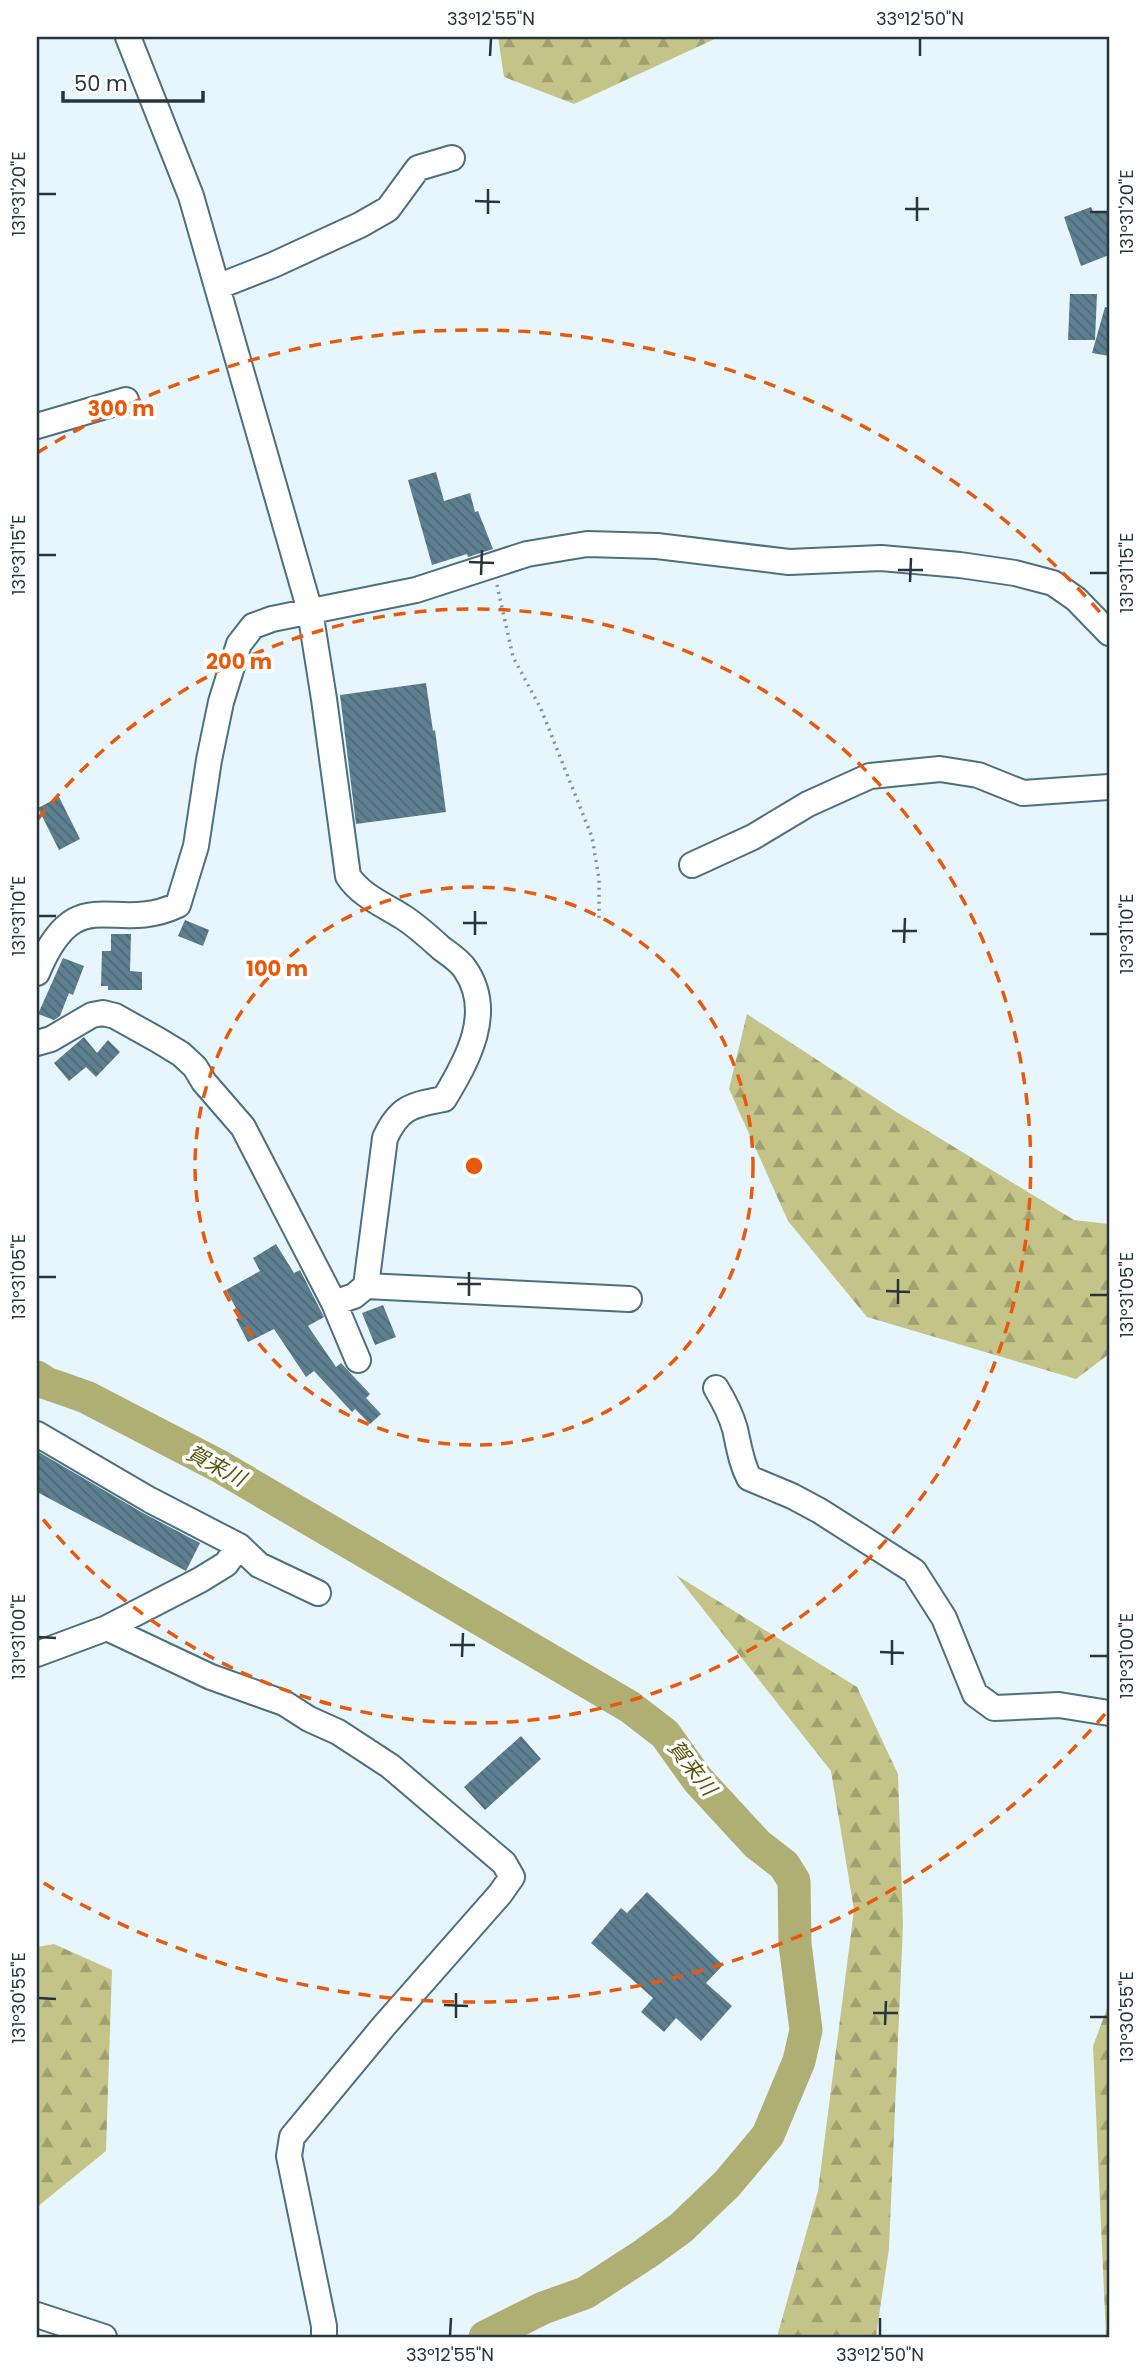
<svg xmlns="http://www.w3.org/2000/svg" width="1146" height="2374" viewBox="0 0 1146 2374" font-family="Poppins,'Noto Sans JP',sans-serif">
  <defs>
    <pattern id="forest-firs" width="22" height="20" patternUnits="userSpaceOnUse" patternTransform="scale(1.75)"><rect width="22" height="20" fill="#c5c488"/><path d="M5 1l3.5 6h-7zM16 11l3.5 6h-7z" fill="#a0a070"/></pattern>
    <pattern id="building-back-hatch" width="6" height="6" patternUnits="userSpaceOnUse" patternTransform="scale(1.75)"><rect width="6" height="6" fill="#5d7f8f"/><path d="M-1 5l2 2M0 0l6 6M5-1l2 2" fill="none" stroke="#4d6976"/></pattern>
  </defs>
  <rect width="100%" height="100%" fill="#e7f6fd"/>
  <!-- forest -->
  <path fill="url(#forest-firs)" d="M498,37H719L574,104L504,77Z
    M747,1014L895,1111L1074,1220L1109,1224V1354L1076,1379L867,1317L788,1221L729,1089Z
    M676,1575L857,1687L898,1774L903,1925L889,2248L876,2337H777L818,2191L854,1910L831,1771Z
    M54,1944L112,1970L106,2151L37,2207V1947Z
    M1109,2003V2337H1106L1093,2046Z"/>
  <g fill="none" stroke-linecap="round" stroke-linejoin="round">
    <!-- river -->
    <path stroke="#afae73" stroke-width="33" d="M37,1377L46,1383L86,1397L219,1466L630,1707L665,1734L698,1780L757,1844L784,1865L794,1881L795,1944L806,2030L799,2061L768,2135L727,2184L681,2228L645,2254L585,2293L543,2308L485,2337"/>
  </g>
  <!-- building -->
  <path fill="url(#building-back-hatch)" d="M1091,207L1093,212L1109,211V255L1081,266L1064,217Z
    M1070,294H1097L1095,340H1068Z
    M1105,307L1109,308V356L1092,353Z
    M436,472L444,501L470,493L475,512L478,511L493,549L468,557L467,554L432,565L408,480Z
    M426,683L433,731L435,730L446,812L356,824L340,695Z
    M59,797L80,839L59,850L38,808Z
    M185,920L209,930L203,946L178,936Z
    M111,934H131L130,971L142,972V990H108V986H101L102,951H111Z
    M63,958L84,966L73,995L69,993L60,1016L54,1020L38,1014Z
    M84,1037L97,1053L108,1040L120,1052L96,1077L86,1067L69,1081L54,1063Z
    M276,1244L294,1273L300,1270L324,1317L308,1326L336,1367L341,1363L370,1394L366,1398L381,1414L370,1424L355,1409L352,1412L314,1371L306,1377L274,1329L248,1342L236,1319L241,1317L226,1290L260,1271L253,1258Z
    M383,1305L396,1337L375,1345L362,1313Z
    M37,1451L143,1513L200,1543L186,1571L37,1492Z
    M521,1736L541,1759L485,1810L464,1787Z
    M647,1892L723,1965L706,1983L732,2006L701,2041L676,2018L664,2032L641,2012L653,1998L591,1943L621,1908L627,1913Z"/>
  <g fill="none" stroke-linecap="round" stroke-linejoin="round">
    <defs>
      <path id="minor" d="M128,37L191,196L310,611L324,699L348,876C360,895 384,905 403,917C417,926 429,937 441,948C449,954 460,961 465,969C495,1012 467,1061 444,1099C412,1105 399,1107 385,1138L366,1286
        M217,287L273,265L360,225L388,209L418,168L452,158
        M37,426L126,400
        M692,865L753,837L808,804L870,776L940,769L978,775L1023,793L1109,787
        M37,973C77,877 112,936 178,905L196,846L209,760L221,702L239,644L253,626L272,619L416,590L527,554L587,544L657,546L789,562L881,558L960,565L1015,573L1053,583L1076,599L1109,633
        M37,1043L51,1039L92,1015L103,1013L115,1016L158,1040L181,1054L195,1067L204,1082L243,1127L334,1303L358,1360
        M334,1303L354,1296L366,1286L629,1299
        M716,1388C724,1401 731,1415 735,1429C739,1447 741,1462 749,1478L792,1496L820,1511L914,1571L944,1618L975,1694L994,1708L1059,1705L1109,1713
        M37,1434L150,1500L239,1546L259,1565L318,1593
        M107,1628L211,1677L284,1703L309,1719L338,1732L390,1766L504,1863L512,1877L500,1894L383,2027L292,2137L289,2156L324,2326V2337
        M37,1654L107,1628L200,1580L226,1564L239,1546
        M37,2315L104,2337"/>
    </defs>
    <!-- minor casing -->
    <use href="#minor" stroke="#4d6f7e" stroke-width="28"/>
    <!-- path -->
    <path stroke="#849299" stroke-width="3.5" stroke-dasharray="2 5" stroke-linecap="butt" d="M497,585L513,657L541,709L592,837L599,879V918"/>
    <!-- minor -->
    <use href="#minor" stroke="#fff" stroke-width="24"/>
  </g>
  <!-- ticks -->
  <path fill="none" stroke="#27353c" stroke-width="2.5" d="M490,56L491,38M920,56V38M38,194H56M475,201L500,202M905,209H929M1090,212H1108M488,214V189M917,221V197M38,555H56M469,562L494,563M898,570H923M1090,573H1108M481,575L482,550M910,582L911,558M38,916H56M463,923H487M892,931H917M1090,934H1108M475,935V911M904,943L905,918M38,1277H56M457,1284H481M886,1291L910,1292M1090,1295H1108M469,1296V1272M898,1304V1279M38,1637L56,1638M450,1645H475M880,1652L904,1653M1090,1656H1108M462,1657L463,1633M892,1665V1640M38,1998L56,1999M444,2005L468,2006M873,2013H898M1090,2017H1108M456,2018V1993M885,2025L886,2001M450,2336L451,2318M880,2336V2318"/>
  <!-- distance rings -->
  <g fill="none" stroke="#e8590c" stroke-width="3.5" stroke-dasharray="12 9">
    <circle cx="474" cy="1166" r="279"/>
    <path d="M38 819A557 557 0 1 1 38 1513"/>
    <path d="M1105 1714A836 836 0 0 1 37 1879M37 453A836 836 0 0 1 1105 618"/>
  </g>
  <g text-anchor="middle" stroke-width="7" stroke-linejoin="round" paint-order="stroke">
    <!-- water labels -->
    <g font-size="21" font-style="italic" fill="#55520a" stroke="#fff">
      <text transform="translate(216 1466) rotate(28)" y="7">賀来川</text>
      <text transform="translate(692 1768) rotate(52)" y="7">賀来川</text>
    </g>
  </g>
  <circle cx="474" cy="1166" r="10" fill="#e8590c" stroke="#fff" stroke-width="3.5"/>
  <g font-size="21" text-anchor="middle" font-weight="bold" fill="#e8590c" stroke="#fff" stroke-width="7" stroke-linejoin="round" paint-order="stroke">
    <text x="121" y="416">300 m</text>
    <text x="239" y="669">200 m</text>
    <text x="277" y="976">100 m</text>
  </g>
  <!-- border -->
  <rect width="1146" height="2374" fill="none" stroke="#ffffff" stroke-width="77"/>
  <!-- scale -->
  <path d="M63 91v10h140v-10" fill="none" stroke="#27353c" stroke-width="3.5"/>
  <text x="74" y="91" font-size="21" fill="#27353c" stroke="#ffffff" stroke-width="5" paint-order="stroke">50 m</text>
  <rect x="38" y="38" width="1070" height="2298" fill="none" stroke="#27353c" stroke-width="2.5"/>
  <g font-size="18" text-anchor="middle" fill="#27353c">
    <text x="491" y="25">33°12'55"N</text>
    <text x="920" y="25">33°12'50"N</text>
    <text transform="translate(19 194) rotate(-90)" y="6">131°31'20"E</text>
    <text transform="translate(1127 212) rotate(-90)" y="6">131°31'20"E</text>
    <text transform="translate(19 555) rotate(-90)" y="6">131°31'15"E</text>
    <text transform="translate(1127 573) rotate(-90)" y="6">131°31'15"E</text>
    <text transform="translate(19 916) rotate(-90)" y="6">131°31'10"E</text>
    <text transform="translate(1127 934) rotate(-90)" y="6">131°31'10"E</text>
    <text transform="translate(19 1277) rotate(-90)" y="6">131°31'05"E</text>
    <text transform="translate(1127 1295) rotate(-90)" y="6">131°31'05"E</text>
    <text transform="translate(19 1637) rotate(-90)" y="6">131°31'00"E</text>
    <text transform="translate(1127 1656) rotate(-90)" y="6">131°31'00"E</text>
    <text transform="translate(19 1998) rotate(-90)" y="6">131°30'55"E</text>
    <text transform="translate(1127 2017) rotate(-90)" y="6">131°30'55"E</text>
    <text x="450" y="2361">33°12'55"N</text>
    <text x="880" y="2361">33°12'50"N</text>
  </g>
</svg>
